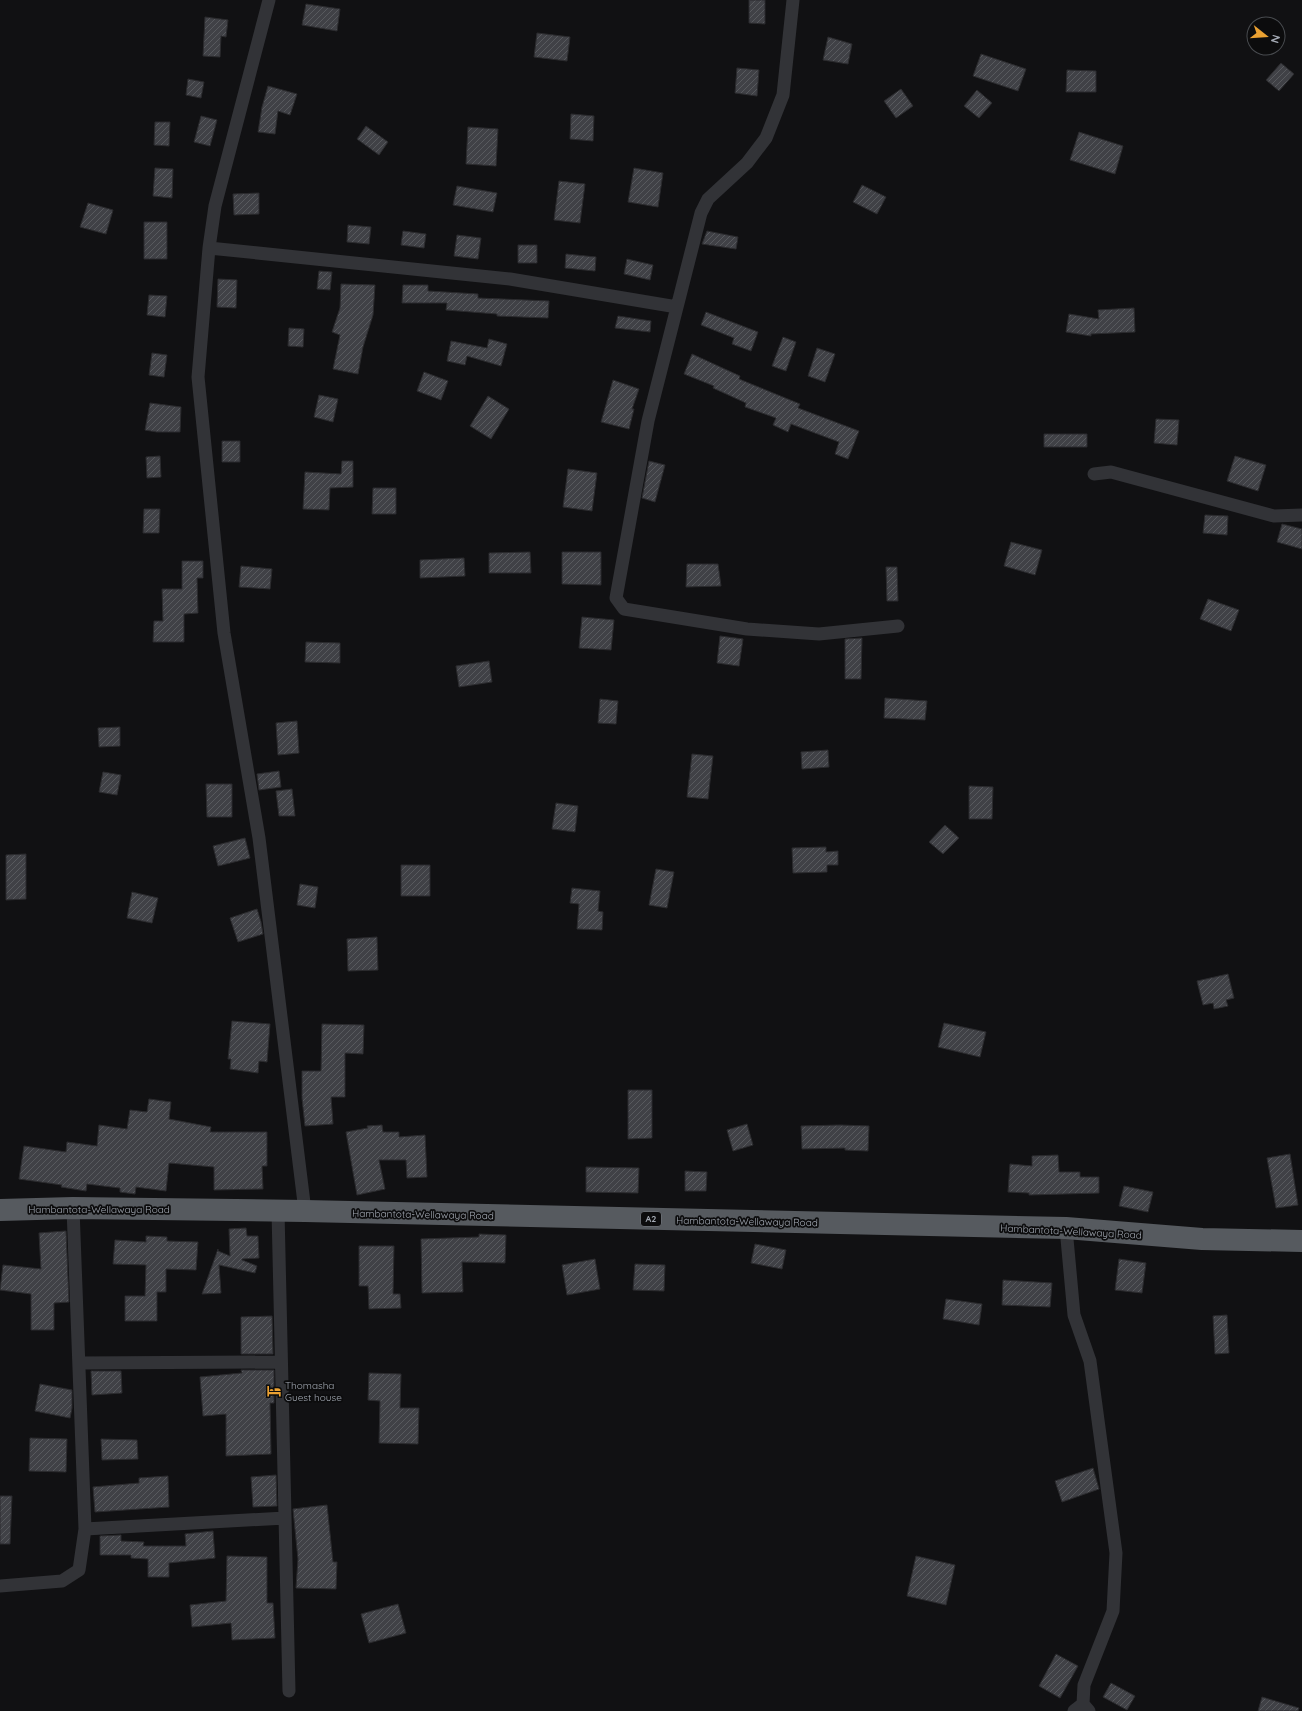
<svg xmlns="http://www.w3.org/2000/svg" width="1302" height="1711" viewBox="0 0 1302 1711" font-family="Quicksand,sans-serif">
  <defs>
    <pattern id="building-hatch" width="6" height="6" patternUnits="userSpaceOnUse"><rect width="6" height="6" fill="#404146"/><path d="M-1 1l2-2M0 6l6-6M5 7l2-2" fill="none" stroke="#585a5e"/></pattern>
  </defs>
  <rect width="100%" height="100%" fill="#111113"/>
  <!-- building -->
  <path fill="url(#building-hatch)" stroke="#2b2b2e" d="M749,0H765V24L749,23Z
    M306,4L340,9L337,31L302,25Z
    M205,17L228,20L226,37L221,36L220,57L203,56Z
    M537,33L570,37L567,61L534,57Z
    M828,37L852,44L848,64L823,60Z
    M981,54L1026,69L1018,91L973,76Z
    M1281,63L1294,74L1279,91L1266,80Z
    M737,68L759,70L757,96L735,93Z
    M1067,70L1096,71V92H1066Z
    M188,79L204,82L201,98L186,95Z
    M268,86L297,94L290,115L278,111L275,134L258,132L262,107Z
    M901,89L913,106L896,118L884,101Z
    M977,90L992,103L979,118L964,106Z
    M571,114L594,116L593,141L570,139Z
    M201,116L217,120L210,146L194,142Z
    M155,122H170L169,146L154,145Z
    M366,126L388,142L379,155L357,139Z
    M468,127L498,129L496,166L466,164Z
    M1079,132L1123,146L1115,174L1070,160Z
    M155,168L173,169L172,198L153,196Z
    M634,168L663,173L658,207L628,202Z
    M559,181L585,184L580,223L554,220Z
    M862,185L886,197L877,214L853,202Z
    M457,186L497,193L493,212L453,205Z
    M259,193V214L234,215L233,194Z
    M88,203L113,210L106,234L80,227Z
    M144,222H167V259H144Z
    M348,225L371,227L369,244L347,242Z
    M403,231L426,234L424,248L401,245Z
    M707,231L738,237L736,249L702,244Z
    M457,235L481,238L478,259L454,256Z
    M518,245H537V263H518Z
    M566,254L596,257L595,271L565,268Z
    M627,259L653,265L650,280L624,274Z
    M319,271L332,272L330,290L317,289Z
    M218,279L237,280L236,308L217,307Z
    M341,284L375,285L373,315L363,347L358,374L333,369L340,335L332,332L340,308Z
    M403,285H428V291L478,294V298L549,301L548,318L497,316V314L446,310L447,303H402Z
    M149,295L167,296L165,317L147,315Z
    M1134,308L1135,332L1091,334V336L1066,332L1069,314L1099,319L1098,310Z
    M706,312L758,332L751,351L732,344L734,338L701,325Z
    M618,316L651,321L650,332L615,328Z
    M289,328L304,329L303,347L288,346Z
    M783,337L796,342L786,371L772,366Z
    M489,339L507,344L501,366L467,356L465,365L447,361L451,341L487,348Z
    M817,348L835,354L825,382L808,376Z
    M152,353L167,355L164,377L149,375Z
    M692,354L740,376L739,379L800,404L798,408L859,431L848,459L835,454L839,442L791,424L788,432L773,425L776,418L745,407L746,403L713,388L714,386L684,374Z
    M424,372L448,381L441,400L417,391Z
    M613,380L639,389L632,409H634L629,429L601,422Z
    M319,395L338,399L333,422L314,417Z
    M488,396L509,409L491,439L470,426Z
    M150,403L181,407L180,432H157L145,430Z
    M1156,419L1179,420L1177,445L1154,443Z
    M1044,434H1087V447H1044Z
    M222,441H240V462H222Z
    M160,456L161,477L147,478L146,457Z
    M1235,456L1266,465L1258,491L1227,481Z
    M342,461H353V487L330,488L329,510L303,509L305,472L341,474Z
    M649,461L665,465L655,502L642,498Z
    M568,469L597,473L592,511L563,507Z
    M373,488H396V514H372Z
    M144,509H160L159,533H143Z
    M1205,515L1228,516L1227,535L1203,533Z
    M1282,524L1302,529V549L1277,542Z
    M1011,542L1042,550L1035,575L1004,566Z
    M530,552L531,573H489V553Z
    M562,552H601V585L562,584Z
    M464,558L465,576L420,578V560Z
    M182,561H203V578H197L198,613L184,614V642H153L154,621H163L162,589H182Z
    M687,564H718L721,586L686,587Z
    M241,566L272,569L270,589L239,587Z
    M886,567H897L898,601H887Z
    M1208,599L1239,610L1231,631L1200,619Z
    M582,617L614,620L611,650L579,648Z
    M720,636L743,639L739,666L717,663Z
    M862,638L861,679H845V639Z
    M306,642L340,643V663L305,662Z
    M489,661L492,682L459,687L456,666Z
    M885,698L927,701L925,720L884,718Z
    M600,699L618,701L616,724L598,723Z
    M297,721L299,753L278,755L276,723Z
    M120,727V746L99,747L98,728Z
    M828,750L829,767L802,769L801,752Z
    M692,754L713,756L708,799L687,797Z
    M279,771L281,787L259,790L257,774Z
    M103,772L121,775L117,795L99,792Z
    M206,784H232V817H207Z
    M969,786L993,787L992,819H969Z
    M292,789L295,816H279L276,791Z
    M556,803L578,806L575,832L552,829Z
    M945,825L959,838L943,854L929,842Z
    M245,838L250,858L218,866L213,846Z
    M826,847V852L838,851V865H827V872L793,873L792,848Z
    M26,854V899L6,900V855Z
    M401,865H430V896H401Z
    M656,869L674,872L667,908L649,905Z
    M300,884L318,887L315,908L297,905Z
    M572,888L600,891L598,911L603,912L602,930L577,929L579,904L570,903Z
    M132,892L158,898L152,923L127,918Z
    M257,909L261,922L263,934L238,942L230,918Z
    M377,937L378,970L348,971L347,939Z
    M1228,974L1234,998L1226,1000L1228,1006L1214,1009L1213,1003L1203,1005L1197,981Z
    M232,1021L270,1024L267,1062L259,1061L258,1073L230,1069L231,1059H228Z
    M944,1023L986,1032L980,1057L938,1047Z
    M322,1024L364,1025L363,1054L345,1053V1097H331L333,1124L305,1126L302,1098V1071H321Z
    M628,1090H652V1138L628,1139Z
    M149,1099L171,1102L169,1119L211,1127L210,1132H267V1166H262L263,1189L214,1190V1167L169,1163L166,1191L136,1187L135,1194L120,1192V1188L87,1184L86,1191L61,1187L62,1185L19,1179L24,1146L66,1152L67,1142L97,1146L99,1125L127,1129L130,1110L147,1112Z
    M747,1124L753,1145L733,1151L727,1130Z
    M382,1125L383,1132H399V1137L425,1135L427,1177L407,1178L406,1160H379L385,1189L357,1195L346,1132L368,1128L367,1126Z
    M840,1125L869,1126L868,1151L845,1150V1148L802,1149L801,1126Z
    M1290,1154L1298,1205L1276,1208L1267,1158Z
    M1058,1155L1059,1172H1080V1177H1099V1193L1029,1195V1193L1008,1192L1010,1164L1032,1166V1156Z
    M586,1167L639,1168L638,1193L586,1192Z
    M685,1171L707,1172L706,1191H685Z
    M1124,1186L1153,1192L1148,1212L1119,1206Z
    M246,1228L247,1236H258L259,1258L242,1259V1260L257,1266L255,1273L219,1265L221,1293L202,1294L218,1249V1251L230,1256L229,1229Z
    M66,1231L69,1302L54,1303V1330H31V1294L0,1290L3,1265L41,1269L39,1233Z
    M479,1234L506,1235L505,1263L462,1262L463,1292L422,1293L421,1239L479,1237Z
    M146,1236L167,1237V1241L198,1242L196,1270L166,1269V1292H157V1321H125V1296H145L146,1265L113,1264L115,1240L146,1242Z
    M755,1244L786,1250L782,1269L751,1263Z
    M359,1246H394L393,1294H400L401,1308L369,1309L368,1286H359Z
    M595,1259L600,1289L567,1295L562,1265Z
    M1119,1259L1146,1263L1142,1293L1115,1290Z
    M635,1264L665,1265L664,1291L633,1290Z
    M1003,1280L1052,1283L1050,1307L1002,1305Z
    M946,1299L982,1304L979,1325L943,1319Z
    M1227,1315L1229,1353L1215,1354L1213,1316Z
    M272,1316L273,1354H241V1317Z
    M241,1370H274V1403H270L271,1454L226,1456V1414L203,1416L200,1377L242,1373Z
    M91,1371H121L122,1393L92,1395Z
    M369,1373L401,1374L400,1408H419L418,1444L379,1443L380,1401L368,1400Z
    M40,1384L72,1390V1408L70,1418L35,1411Z
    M30,1438L67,1439L66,1472L29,1471Z
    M101,1439L137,1440L138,1459L102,1460Z
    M1093,1468L1099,1489L1062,1502L1055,1481Z
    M276,1475L277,1506L253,1507L251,1477Z
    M168,1476L169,1507L95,1512L93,1487L139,1483V1478Z
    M0,1496H12L10,1544H0Z
    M327,1505L333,1562H337L336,1589L296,1588L298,1559L293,1509Z
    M213,1531L215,1558L169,1563V1577H148V1559L131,1558V1555H100V1536L121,1535V1541L144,1542L143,1546H186L185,1534Z
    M227,1556L267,1557V1603H273L275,1638L232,1640L231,1623L192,1627L190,1605L226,1601Z
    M916,1556L955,1565L946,1605L907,1596Z
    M398,1604L406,1633L369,1643L361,1614Z
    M1056,1654L1078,1666L1060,1698L1039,1686Z
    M1111,1683L1135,1696L1127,1710L1103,1697Z
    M1262,1697L1299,1708L1298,1711H1258Z"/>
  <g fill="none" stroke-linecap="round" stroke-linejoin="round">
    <!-- minor -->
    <path stroke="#323337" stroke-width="13" d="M269,0L215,206L209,248L198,377L224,633L259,838L305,1211
      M793,0L783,95L766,138L747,163L708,199L701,213L648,421L616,598L624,609L747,629L819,634L898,626
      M209,248L510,279L677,307
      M1094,474L1111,472L1274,516L1302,515
      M278,1211L289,1691
      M1066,1228L1074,1315L1090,1361L1116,1553L1113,1611L1084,1685L1083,1704L1089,1711
      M79,1363L281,1362
      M85,1529L285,1518
      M0,1586L62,1581L79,1570L85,1529L73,1208
      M1074,1711L1083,1704"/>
    <!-- trunk -->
    <path stroke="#565a5f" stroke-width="22" d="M0,1210L73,1208L305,1211L1066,1228L1202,1239L1302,1241"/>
  </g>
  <!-- icons -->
  <defs>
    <symbol id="hotel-bare" viewBox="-9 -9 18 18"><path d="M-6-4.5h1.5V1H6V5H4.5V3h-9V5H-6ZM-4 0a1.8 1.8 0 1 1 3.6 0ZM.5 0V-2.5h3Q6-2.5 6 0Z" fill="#eaa132" stroke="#0c0c0d" stroke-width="2.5" paint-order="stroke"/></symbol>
  </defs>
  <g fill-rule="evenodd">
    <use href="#hotel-bare" x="264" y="1381" width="20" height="20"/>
  </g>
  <g text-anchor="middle" stroke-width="3.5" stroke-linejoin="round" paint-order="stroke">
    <!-- shield labels -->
    <rect fill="#0c0c0d" stroke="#767a81" stroke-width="1" x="641" y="1212" width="20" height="14" rx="3"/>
    <g font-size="9" font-weight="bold" fill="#a3a9b3">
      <text x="651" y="1222">A2</text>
    </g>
    <!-- street labels -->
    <g font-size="10" fill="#a3a9b3" stroke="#0c0c0d">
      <text x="99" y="1213">Hambantota-Wellawaya Road</text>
      <text transform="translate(423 1214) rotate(1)" y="4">Hambantota-Wellawaya Road</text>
      <text transform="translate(747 1221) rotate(1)" y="4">Hambantota-Wellawaya Road</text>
      <text transform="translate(1071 1231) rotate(3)" y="4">Hambantota-Wellawaya Road</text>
    </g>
    <!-- poi labels -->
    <g font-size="10" fill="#a3a9b3" stroke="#0c0c0d" text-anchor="start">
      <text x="285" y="1389">Thomasha<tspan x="285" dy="12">Guest house</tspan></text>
    </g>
  </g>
  <!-- north arrow -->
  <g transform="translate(1266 36) rotate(107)"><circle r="19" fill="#0c0c0d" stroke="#484b4f"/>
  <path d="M0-3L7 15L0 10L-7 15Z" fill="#eaa132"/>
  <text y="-6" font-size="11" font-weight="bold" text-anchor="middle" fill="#a3a9b3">N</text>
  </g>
</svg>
